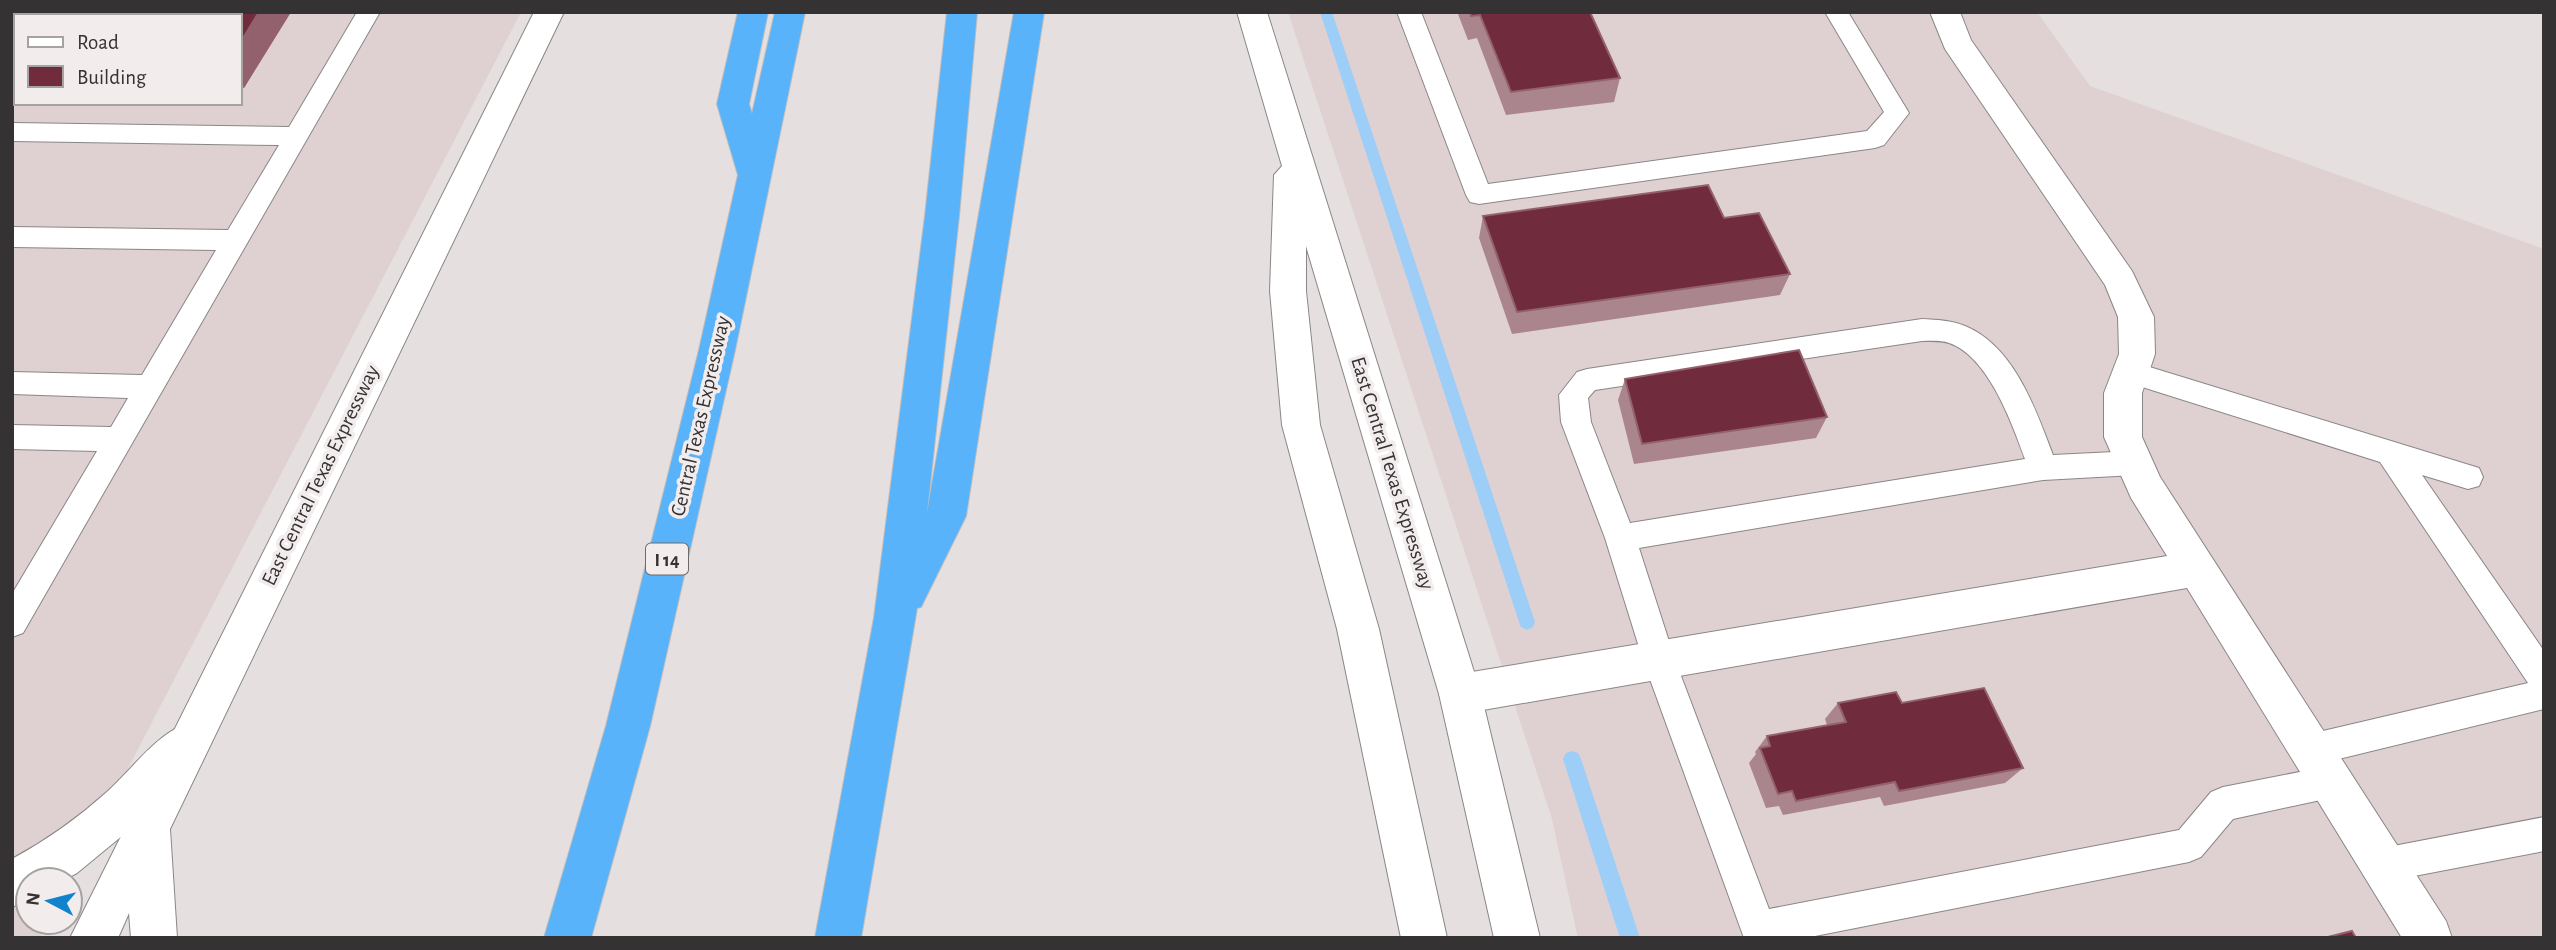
<svg xmlns="http://www.w3.org/2000/svg" width="2556" height="950" viewBox="0 0 2556 950" font-family="'Alegreya Sans',sans-serif">
  <rect width="100%" height="100%" fill="#e5dfe0"/>
  <!-- built -->
  <path fill="#dfd0d2" fill-rule="evenodd" d="M12,12H521L70,880H28V922H48L40,938H12ZM16,16H240V103H16Z
    M1288,12H2037L2090,86L2544,249V938H1578L1552,819Z"/>
  <g fill="none" stroke-linecap="round" stroke-linejoin="round">
    <!-- stream -->
    <path fill="#9dcef8" fill-rule="evenodd" d="M1320,12H1332L1535,622L1533,627L1527,630L1521,627L1519,622Z
      M1572,751L1578,753L1581,759L1640,938H1620L1563,759L1566,753Z"/>
    <defs>
      <path id="lane" d="M357,12H380L23,633L12,637V594L97,451L12,449V425L111,427L128,398L12,394V372L142,375L216,250L12,247V227L228,230L279,145L12,141V123L289,127Z
        M1397,12H1421L1488,184L1867,131L1884,112L1825,12H1848L1909,113L1884,145L1875,148L1479,204L1470,202L1466,195Z
        M1922,319C1937,320 1951,320 1965,326C2014,346 2036,410 2053,455L2135,451L2145,454L2150,463L2145,472L2135,475L2043,480L1639,548L1675,660L1769,909L2179,830L2211,792L2223,787L2330,766L2342,770L2347,782L2342,794L2330,798L2233,819L2201,857L2189,862L1805,938H1744L1643,660L1605,538L1561,422L1559,395L1577,372L1587,369ZM1922,341C1931,341 1941,340 1949,343C1988,356 2012,423 2025,459L1630,523L1591,422L1588,398L1595,390Z
        M2130,361L2479,468L2483,477L2479,486L2468,489L2422,475L2544,651V709L2310,766L2298,761L2293,750L2298,739L2310,734L2528,683L2380,462L2120,380L2116,372L2120,364Z
        M2544,817V851L2383,882L2371,877L2365,865L2371,853L2383,848Z"/>
      <path id="street" d="M1930,12H1960L1971,40L2132,271L2154,317L2155,354L2142,393V437L2160,477L2446,921L2452,938H2402L2187,588L1460,714L1445,708L1439,694L1445,680L1460,674L2167,556L2131,498L2104,437V393L2119,354L2118,317L2105,285L1945,49Z
        M185,724L200,731L207,745L200,759L139,822L77,873L64,880H28V900L12,907V859C47,840 79,817 108,791C133,768 154,737 185,724Z"/>
      <path id="secondary" d="M534,12H564L170,829L177,938H131L129,913L118,938H70Z
        M1237,12H1267L1481,694L1540,938H1494L1439,694L1306,246V291L1320,425L1379,629L1447,938H1401L1337,629L1282,425L1270,291L1274,175L1282,166Z"/>
      <path id="highway" d="M738,12H768L749,104L752,114L775,12H805L735,350L650,726L591,938H544L606,726L699,350L738,175L717,104Z
        M947,12H977L959,216L927,513L1014,12H1044L966,516L921,607L917,608L861,938H815L874,618L925,216Z"/>
    </defs>
    <!-- lane casing -->
    <use href="#lane" stroke="#8b8686" stroke-width="2"/>
    <!-- street casing -->
    <use href="#street" stroke="#8b8686" stroke-width="2"/>
    <!-- secondary casing -->
    <use href="#secondary" stroke="#8b8686" stroke-width="2"/>
    <!-- highway casing -->
    <use href="#highway" stroke="#bebdbd" stroke-width="2"/>
    <!-- lane -->
    <use href="#lane" fill="#fff" fill-rule="evenodd"/>
    <!-- street -->
    <use href="#street" fill="#fff" fill-rule="evenodd"/>
    <!-- secondary -->
    <use href="#secondary" fill="#fff" fill-rule="evenodd"/>
    <!-- highway -->
    <use href="#highway" fill="#59b3fa" fill-rule="evenodd"/>
  </g>
  <!-- wall -->
  <path fill="#aa858e" d="M12,12H291L244,88L240,87V16H16V78L12,77Z
    M1459,12H1590L1620,78L1614,102L1506,115L1477,38L1468,40L1458,14Z
    M1483,216L1724,218L1790,274L1780,295L1512,334L1479,238Z
    M1625,379L1827,417L1816,438L1634,464L1618,400Z
    M1838,703H1902L2023,768L2005,783L1884,806L1880,797L1783,815L1779,806L1766,808L1749,763L1756,754L1755,752L1767,736L1827,725L1825,719Z"/>
  <!-- shaded-wall -->
  <path fill="#93616d" d="M259,12H291L244,88L240,82V43Z"/>
  <!-- building -->
  <path fill="#702b3c" stroke="#93616d" stroke-width="2" d="M12,12H259L240,43V16H16V55H12Z
    M1470,12H1590L1620,78L1511,92L1480,15L1471,16Z
    M1708,185L1724,218L1759,213L1790,274L1517,312L1483,216Z
    M1799,350L1827,417L1642,444L1625,379Z
    M1984,688L2023,768L1899,791L1895,782L1796,801L1792,791L1778,794L1760,748L1770,746L1767,736L1846,722L1838,703L1896,692L1902,703Z
    M2352,931L2356,938H2324Z"/>
  <g text-anchor="middle" stroke-width="7" stroke-linejoin="round" paint-order="stroke">
    <!-- shield labels -->
    <rect fill="#f2eced" stroke="#6d6a6a" stroke-width="2" x="646" y="543.5" width="42" height="31" rx="5"/>
    <g font-size="19" font-weight="bold" fill="#343232">
      <text x="667" y="566">I 14</text>
    </g>
    <!-- street labels -->
    <g font-size="21" fill="#343232" stroke="#f2eced">
      <text transform="translate(700 416) rotate(-77)" y="7">Central Texas Expressway</text>
      <text transform="translate(1393 473) rotate(73)" y="7">East Central Texas Expressway</text>
      <text transform="translate(320 475) rotate(-64)" y="7">East Central Texas Expressway</text>
    </g>
  </g>
  <!-- border -->
  <rect width="2556" height="950" fill="none" stroke="#343232" stroke-width="28"/>
  <!-- legend -->
  <rect x="14" y="14" width="228" height="91" fill="#f2eced" stroke="#a6a2a2" stroke-width="2"/>
  <rect x="28" y="37" width="35" height="10" fill="#ffffff" stroke="#a6a2a2" stroke-width="2"/>
  <text x="77" y="49" font-size="21" fill="#343232">Road</text>
  <rect x="28" y="66" width="35" height="21" fill="#702b3c" stroke="#a6a2a2" stroke-width="2"/>
  <text x="77" y="84" font-size="21" fill="#343232">Building</text>
  <!-- north arrow -->
  <g transform="translate(49 901) rotate(277)"><circle r="33" fill="#f2eced" stroke="#a6a2a2" stroke-width="2"/>
  <path d="M0-5L12 26L0 18L-12 26Z" fill="#1183cc"/>
  <text y="-10" font-size="19" font-weight="bold" text-anchor="middle" fill="#343232">N</text>
  </g>
</svg>
